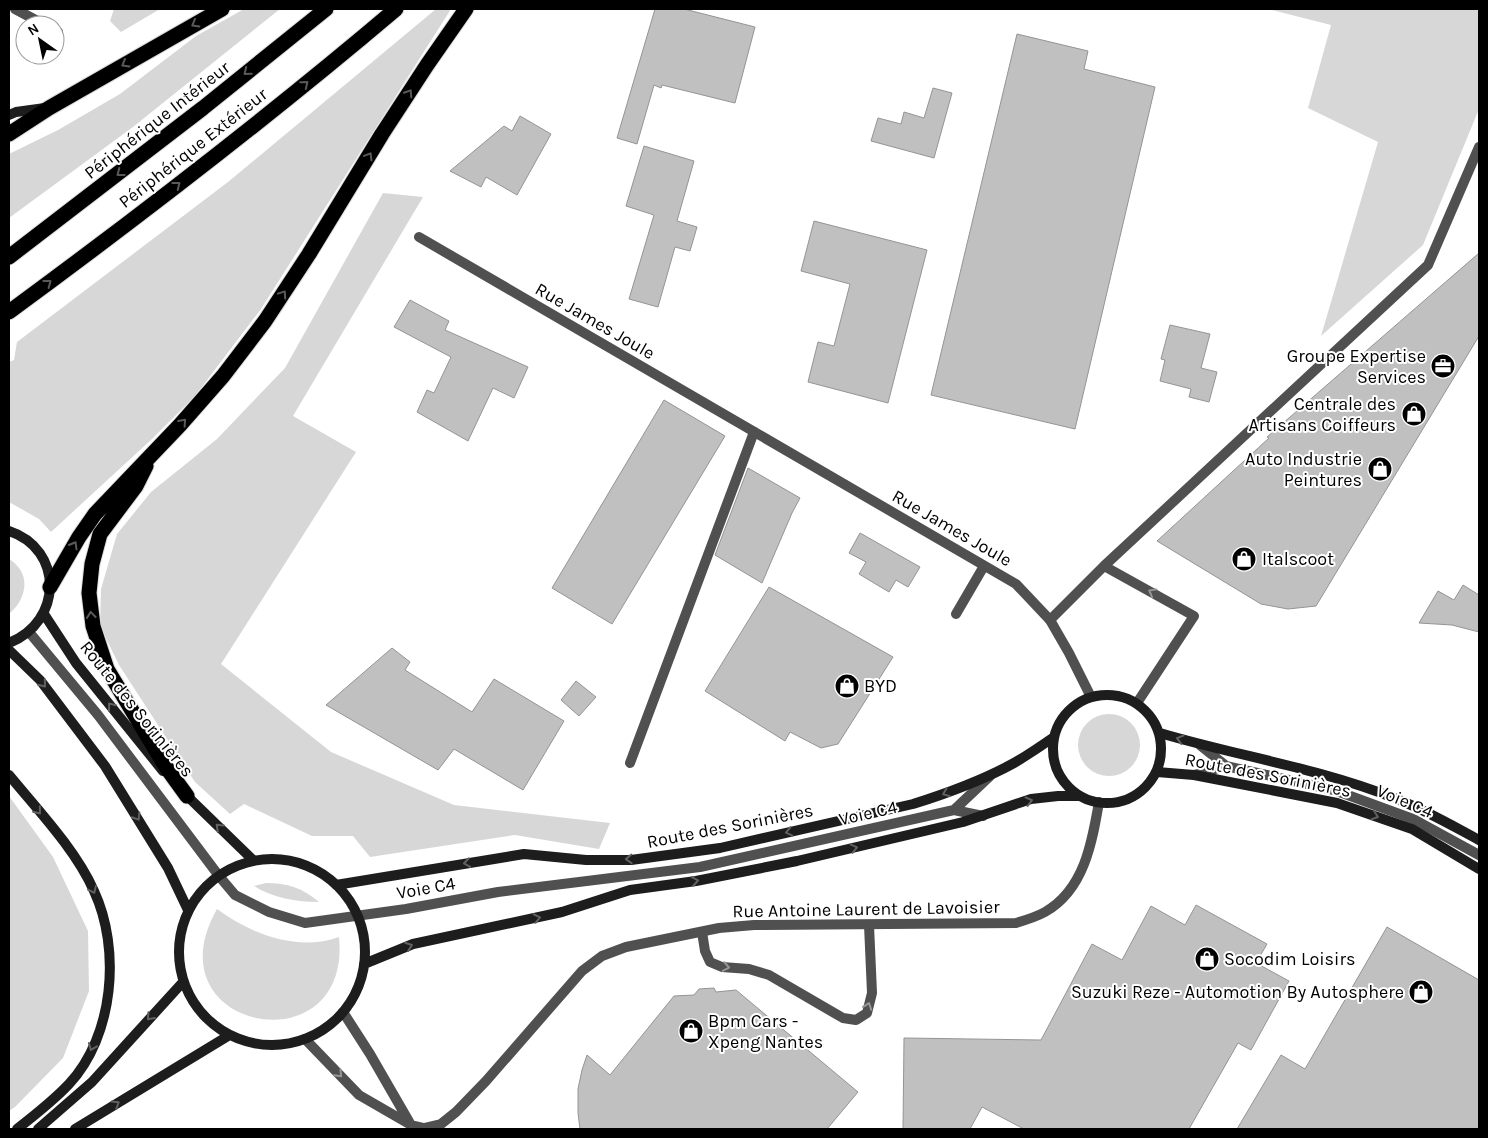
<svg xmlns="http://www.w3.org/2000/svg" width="1488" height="1138" viewBox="0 0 1488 1138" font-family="Karla,sans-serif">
  <rect width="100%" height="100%" fill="#fff"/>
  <!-- green -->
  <path fill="#d7d7d7" d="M114,9H160L121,32L110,21Z
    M244,9H280L133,127L9,218V154L58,130L120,94L196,36Z
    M436,9H451L261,309L195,396L153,438L51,532L39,519L9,502V362L14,360L17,342L228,182Z
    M1268,9H1479V109L1423,245L1321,336L1378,142L1308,108L1331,25Z
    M383,193L423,197L293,416L356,452L221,664L331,752L454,805L610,823L599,849L515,835L370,857L353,836H312L244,804L230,814L195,782L119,665L100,626L101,589L117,534L151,492L217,439L285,368Z
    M9,559C32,573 27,599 9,614Z
    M1078 745a31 31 0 1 1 62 0a31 31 0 1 1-62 0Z
    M9,796L53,857L88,931L89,991L63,1058L15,1107L9,1111Z
    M266,883C287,883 303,888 319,902C296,902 273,898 254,886Z
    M217,909C251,934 297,952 339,937C352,1069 148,1031 217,909Z"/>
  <!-- building -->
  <path fill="#c0c0c0" stroke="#949494" d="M655,9H684L755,27L735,103L662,85L661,88L654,85L637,144L617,138Z
    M1017,34L1088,51L1084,69L1155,87L1075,429L931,395Z
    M933,88L952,93L934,158L871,141L878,118L901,124L904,112L924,118Z
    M520,116L551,134L517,195L486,177L481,187L450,171L504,126L512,131Z
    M644,146L694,161L677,221L697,227L690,251L675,247L658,307L629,299L654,215L626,206Z
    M814,221L927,250L888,403L808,382L818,342L834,346L850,284L801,271Z
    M1479,253V336L1316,606L1288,609L1261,604L1157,541L1269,438L1267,437Z
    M410,300L449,321L445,330L528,367L514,398L493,388L468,441L417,412L427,390L434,393L451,357L394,327Z
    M1170,325L1210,334L1201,368L1217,372L1209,402L1189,397L1191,389L1160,381L1165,360L1161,359Z
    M664,400L725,436L612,624L552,588Z
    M748,468L800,498L792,513L762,583L715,555Z
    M860,533L920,567L908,587L896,580L889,592L859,574L866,562L849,553Z
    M1463,585L1479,595V632L1452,625L1419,623L1438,591L1454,600Z
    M769,587L893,657L838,744L821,748L790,732L785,741L705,691Z
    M392,648L410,662L405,670L472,712L494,679L564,721L523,790L454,749L438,770L326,705Z
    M576,681L596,697L579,716L561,700Z
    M1196,905L1267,944L1256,963L1289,981L1251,1050L1238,1043L1189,1129H1024L982,1107L970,1129H903L904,1038L1041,1040L1092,944L1122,960L1151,906L1185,925Z
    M1387,927L1479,980V1129H1237L1281,1055L1305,1069Z
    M714,988L716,992L736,990L858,1092L827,1129H580L578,1113V1089L582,1070L587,1055L610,1075L674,996L694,995L699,989Z"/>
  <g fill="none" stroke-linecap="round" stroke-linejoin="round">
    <defs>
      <path id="highway" d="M9,134L49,108L222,9
        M9,257L203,108L326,9
        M9,312C141,215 271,115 396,9
        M146,466L136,486L100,534L92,564L89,593L93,626L107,669L166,767L187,796
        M50,587L79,537L95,514L180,425L223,376L265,321L309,254L382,134L427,65L466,9"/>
    </defs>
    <!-- highway casing -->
    <use href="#highway" stroke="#dbdbdb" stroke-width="17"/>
    <!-- lane -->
    <path stroke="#505050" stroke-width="10" d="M1104,566L1428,265L1479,147
      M956,614L984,566
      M1050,620L1104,566L1194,616L1137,703
      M29,632L98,715L219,876L235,895L269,912L305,923L406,909L498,892L700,867L954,810L983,816
      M1200,745L1226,766L1334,790L1413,819L1479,855
      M630,763L754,432
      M1194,775L1226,766
      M954,810L990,776
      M702,932L705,951L710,962L722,967L749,969L769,975L843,1018L856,1020L867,1013L872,993L869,925"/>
    <!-- street -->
    <path stroke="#505050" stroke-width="10" d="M15,9L45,25
      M55,31L58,32
      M419,237L1016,584L1050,620L1069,653L1091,697
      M305,1039L359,1095L411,1125L370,1054L343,1012
      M411,1125L424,1128L441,1124L456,1112L486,1081L582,971L602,956L626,947L719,928L754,925L1016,923C1026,920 1036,917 1045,912C1084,890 1092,843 1099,802"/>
    <!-- secondary -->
    <path stroke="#1d1d1d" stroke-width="10" d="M9,115L16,112L45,108
      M9,531C64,549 63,622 9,643
      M44,614L76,663L163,771
      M9,650L40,680L105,766L168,868L188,910
      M1053 749a54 54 0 1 1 108 0a54 54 0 1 1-108 0Z
      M1160,733C1237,756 1319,768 1394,798C1424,809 1451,825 1479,840
      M1157,772L1194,775L1337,803L1412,829L1479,869
      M9,775C37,809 76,850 94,891C121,949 114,1036 69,1084C53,1101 35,1115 17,1129
      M183,792L254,861
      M179 952a93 93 0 1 1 186 0a93 93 0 1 1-186 0Z
      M336,885L524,854L586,860H631L720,848L913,804C948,793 983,780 1014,763C1028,755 1041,746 1054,737
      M364,964L413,944L562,912L630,890L696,881L797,861L963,822L1031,799L1058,796H1080
      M38,1129L92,1082L183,982
      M75,1129L228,1036"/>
    <!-- highway -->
    <use href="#highway" stroke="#000" stroke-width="15"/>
  </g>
  <!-- one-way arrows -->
  <defs><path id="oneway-chevron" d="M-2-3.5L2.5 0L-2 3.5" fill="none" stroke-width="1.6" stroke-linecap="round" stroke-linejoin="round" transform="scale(1.25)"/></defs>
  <g stroke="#595959">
    <use href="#oneway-chevron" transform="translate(195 24) rotate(150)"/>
    <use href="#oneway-chevron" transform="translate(125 64) rotate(150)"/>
    <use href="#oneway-chevron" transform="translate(247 72) rotate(141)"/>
    <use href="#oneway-chevron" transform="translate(305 84) rotate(-39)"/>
    <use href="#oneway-chevron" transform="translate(409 93) rotate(-57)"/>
    <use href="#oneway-chevron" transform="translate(369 156) rotate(-59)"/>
    <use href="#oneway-chevron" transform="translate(120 173) rotate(142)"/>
    <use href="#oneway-chevron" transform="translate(177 185) rotate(-38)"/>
    <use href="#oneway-chevron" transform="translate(48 283) rotate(-37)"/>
    <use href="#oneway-chevron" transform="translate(283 294) rotate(-56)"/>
    <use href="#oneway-chevron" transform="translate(183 422) rotate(-48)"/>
    <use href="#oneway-chevron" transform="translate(74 545) rotate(-60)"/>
    <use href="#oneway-chevron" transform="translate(91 615) rotate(-96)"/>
  </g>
  <g stroke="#969696">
    <use href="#oneway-chevron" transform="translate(1152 592) rotate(-151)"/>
    <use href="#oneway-chevron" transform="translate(726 967) rotate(10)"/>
    <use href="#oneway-chevron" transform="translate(868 1006) rotate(-70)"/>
    <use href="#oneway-chevron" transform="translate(339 1074) rotate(46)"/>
  </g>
  <g stroke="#616161">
    <use href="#oneway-chevron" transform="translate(43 684) rotate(51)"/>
    <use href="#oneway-chevron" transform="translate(111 706) rotate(-128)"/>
    <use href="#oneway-chevron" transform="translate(1180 739) rotate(-164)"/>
    <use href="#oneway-chevron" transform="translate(946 793) rotate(158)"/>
    <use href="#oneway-chevron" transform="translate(1029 801) rotate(-14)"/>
    <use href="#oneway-chevron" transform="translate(38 811) rotate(51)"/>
    <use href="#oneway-chevron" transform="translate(1375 816) rotate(19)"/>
    <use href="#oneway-chevron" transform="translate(137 817) rotate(58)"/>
    <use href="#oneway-chevron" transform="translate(219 827) rotate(-136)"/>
    <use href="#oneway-chevron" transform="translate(789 832) rotate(167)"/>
    <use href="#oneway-chevron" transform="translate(854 848) rotate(-13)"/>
    <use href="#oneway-chevron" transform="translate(629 859) rotate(178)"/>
    <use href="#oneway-chevron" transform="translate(467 863) rotate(171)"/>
    <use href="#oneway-chevron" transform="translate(695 881) rotate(-10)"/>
    <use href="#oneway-chevron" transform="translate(93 890) rotate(65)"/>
    <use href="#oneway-chevron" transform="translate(537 918) rotate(-12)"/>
    <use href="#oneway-chevron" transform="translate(409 946) rotate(-20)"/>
    <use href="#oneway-chevron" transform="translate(150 1017) rotate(132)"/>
    <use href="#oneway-chevron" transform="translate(92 1047) rotate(112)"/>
    <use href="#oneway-chevron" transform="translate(116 1104) rotate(-32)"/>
  </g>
  <!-- icons -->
  <defs>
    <symbol id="office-disc" viewBox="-11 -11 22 22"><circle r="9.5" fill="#000" stroke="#fff"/><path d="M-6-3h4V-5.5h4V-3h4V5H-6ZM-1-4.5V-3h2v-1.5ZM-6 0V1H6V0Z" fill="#fff"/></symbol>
    <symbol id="shop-disc" viewBox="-11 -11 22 22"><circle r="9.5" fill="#000" stroke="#fff"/><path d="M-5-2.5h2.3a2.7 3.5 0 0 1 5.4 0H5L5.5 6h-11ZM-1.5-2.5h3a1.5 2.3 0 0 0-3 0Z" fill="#fff"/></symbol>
  </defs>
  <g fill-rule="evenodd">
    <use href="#office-disc" x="1429" y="352" width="28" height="28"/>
    <use href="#shop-disc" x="1400" y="400" width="28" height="28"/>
    <use href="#shop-disc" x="1366" y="455" width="28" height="28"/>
    <use href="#shop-disc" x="1230" y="545" width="28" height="28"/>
    <use href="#shop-disc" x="833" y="672" width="28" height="28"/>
    <use href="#shop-disc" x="1193" y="945" width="28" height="28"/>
    <use href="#shop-disc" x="1407" y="978" width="28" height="28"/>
    <use href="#shop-disc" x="677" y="1017" width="28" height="28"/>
  </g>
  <g text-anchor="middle" stroke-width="4" stroke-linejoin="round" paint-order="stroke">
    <!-- street labels -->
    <g font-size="18" fill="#000" stroke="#fff">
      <text transform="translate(157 120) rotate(-38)" y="6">Périphérique Intérieur</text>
      <text transform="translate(193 148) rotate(-38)" y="6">Périphérique Extérieur</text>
      <text transform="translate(595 321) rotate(30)" y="6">Rue James Joule</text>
      <text transform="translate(952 528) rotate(30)" y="6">Rue James Joule</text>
      <text transform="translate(137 709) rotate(51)" y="6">Route des Sorinières</text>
      <text transform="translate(1268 775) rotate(11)" y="6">Route des Sorinières</text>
      <text transform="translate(1405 801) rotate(23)" y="6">Voie C4</text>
      <text transform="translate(868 813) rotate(-13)" y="6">Voie C4</text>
      <text transform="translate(730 826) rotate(-11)" y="6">Route des Sorinières</text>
      <text transform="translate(426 888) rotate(-10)" y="6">Voie C4</text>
      <text transform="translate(866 909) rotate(-1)" y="6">Rue Antoine Laurent de Lavoisier</text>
    </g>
    <!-- poi labels -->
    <g font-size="18" fill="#000" stroke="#fff" text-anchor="end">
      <text x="1426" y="362">Groupe Expertise<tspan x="1426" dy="21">Services</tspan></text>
      <text x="1396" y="410">Centrale des<tspan x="1396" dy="21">Artisans Coiffeurs</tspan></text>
      <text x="1362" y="465">Auto Industrie<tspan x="1362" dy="21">Peintures</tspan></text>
      <text x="1262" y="565" text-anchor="start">Italscoot</text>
      <text x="864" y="692" text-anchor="start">BYD</text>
      <text x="1224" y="965" text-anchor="start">Socodim Loisirs</text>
      <text x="1404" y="998">Suzuki Reze - Automotion By Autosphere</text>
      <text x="708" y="1027" text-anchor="start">Bpm Cars -<tspan x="708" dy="21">Xpeng Nantes</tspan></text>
    </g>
  </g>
  <!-- border -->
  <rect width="1488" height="1138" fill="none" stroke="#000000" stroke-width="20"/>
  <!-- north arrow -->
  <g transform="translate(40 40) rotate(327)"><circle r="24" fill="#ffffff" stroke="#999999"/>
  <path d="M0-4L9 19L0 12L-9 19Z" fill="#000000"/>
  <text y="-8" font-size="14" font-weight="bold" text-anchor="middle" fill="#000000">N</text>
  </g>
</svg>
